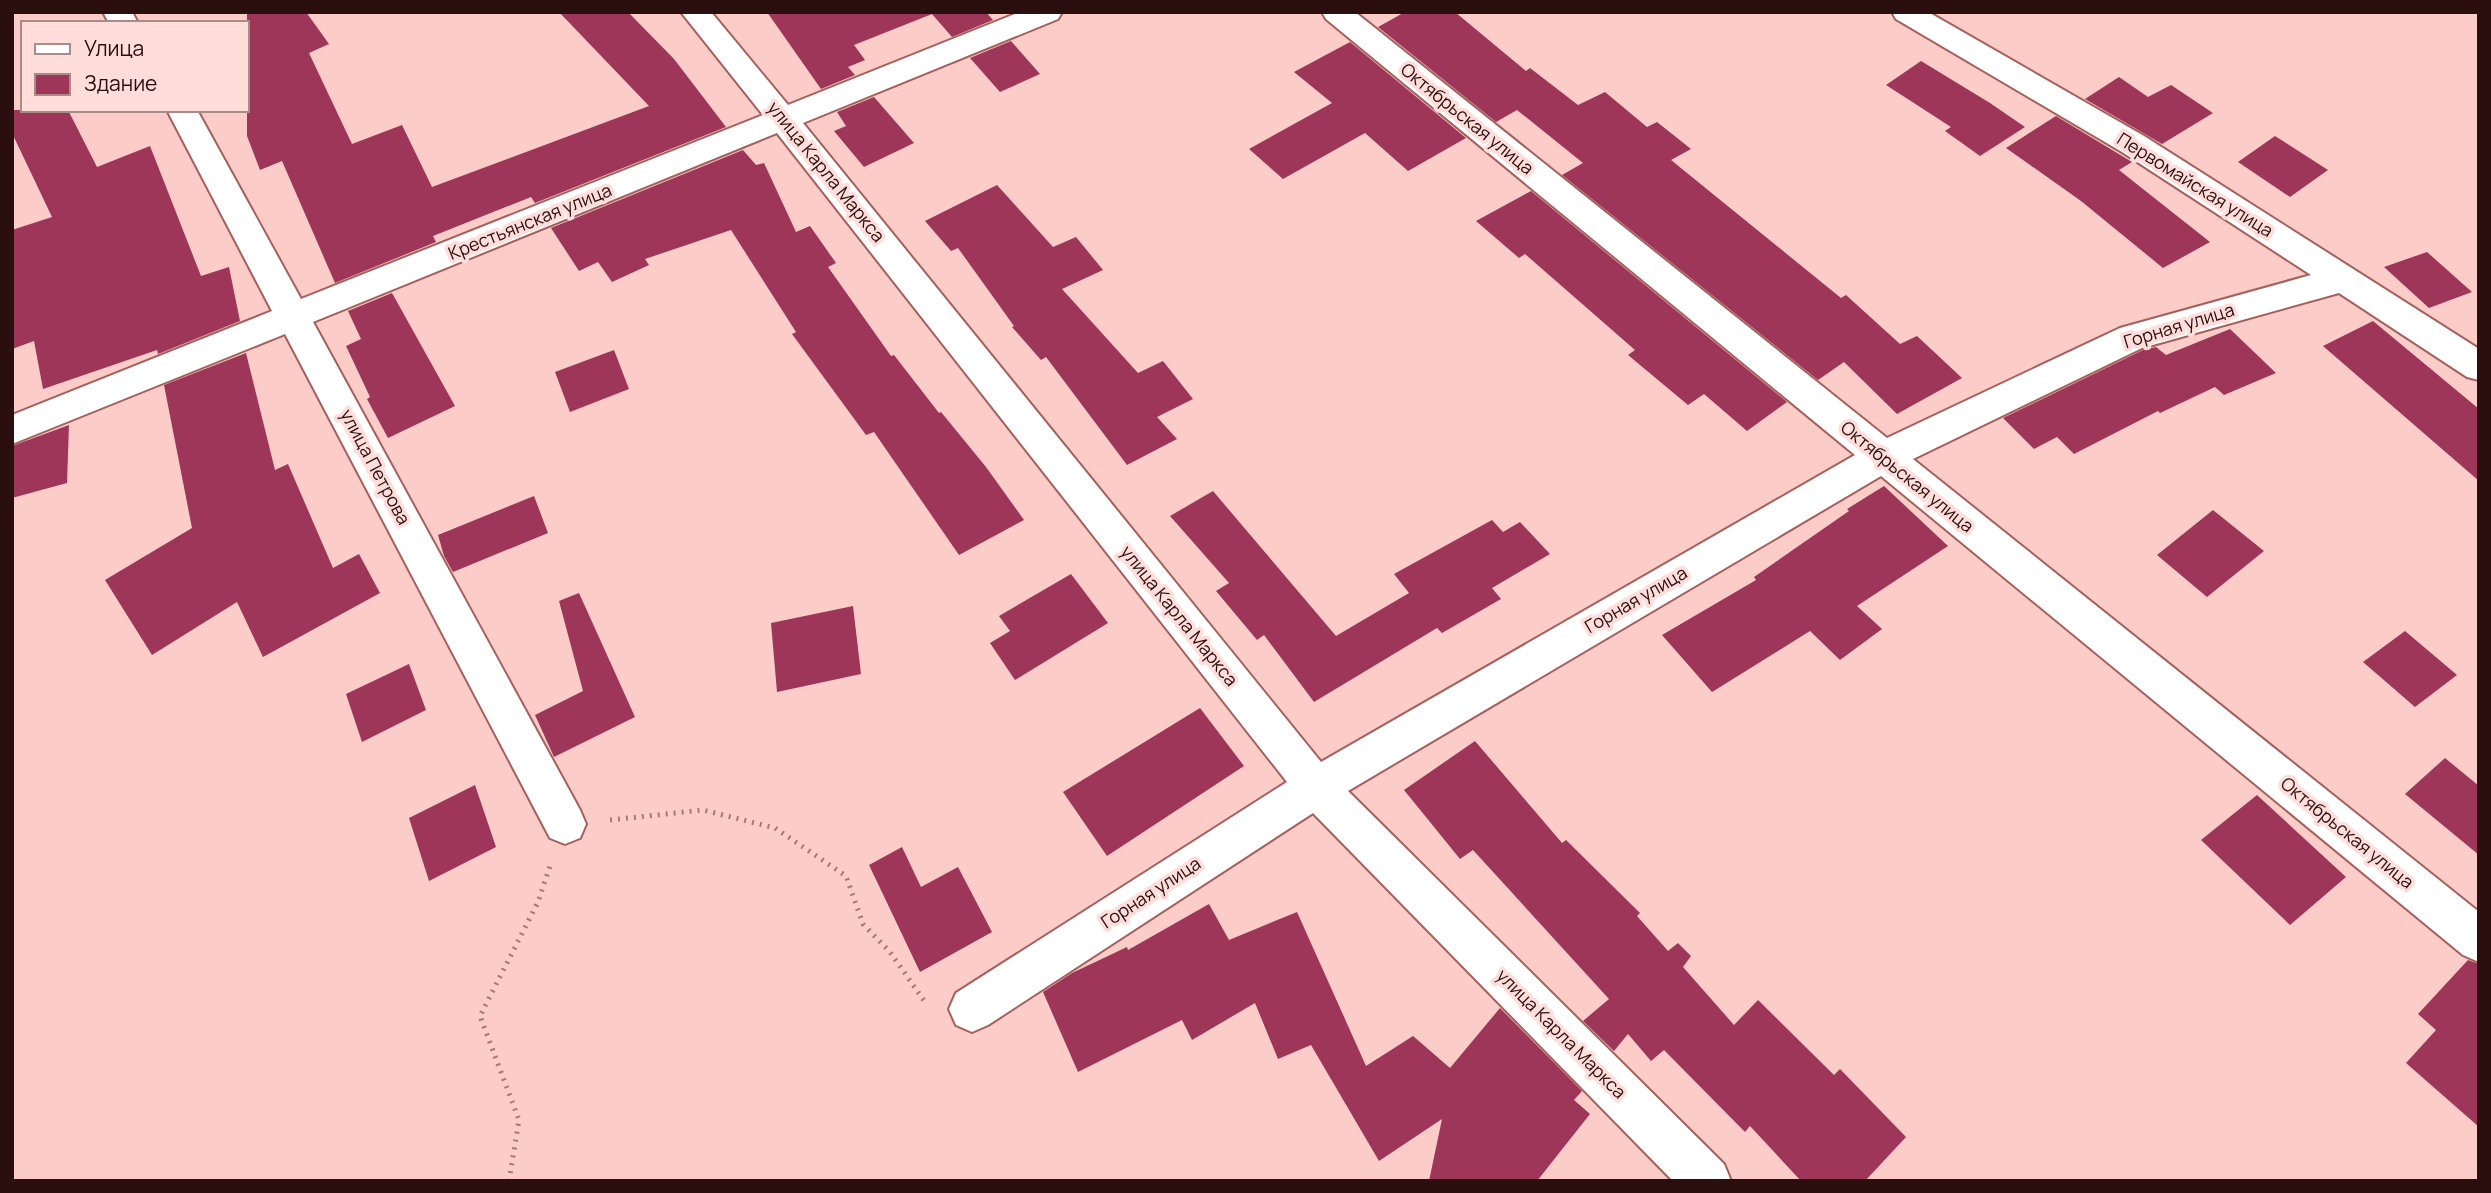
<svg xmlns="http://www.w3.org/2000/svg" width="2491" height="1193" viewBox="0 0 2491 1193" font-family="Manrope,sans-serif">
  <rect width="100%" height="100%" fill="#fcccc8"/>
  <!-- building -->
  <path fill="#9e3659" d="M247,12H306L329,44L309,53L352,144L402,125L432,187L649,106L559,12H628L674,59L726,127L535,203L531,197L433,236L436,242L335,283L282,161L260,170L247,136Z
    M767,12H986L993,20L952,37L932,14L854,45L865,60L848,67L855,75L821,89Z
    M1405,12H1455L1526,71L1530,68L1578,105L1605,92L1647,127L1657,122L1691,149L1671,160L1841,298L1846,295L1900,344L1917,336L1962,378L1897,414L1844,362L1818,380L1562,175L1583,163L1517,110L1496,122L1378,27Z
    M1011,41L1040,74L1000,92L970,58Z
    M1350,42L1466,138L1408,171L1365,133L1283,179L1249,149L1332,103L1294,72Z
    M1921,61L1990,103L2025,127L1980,156L1945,131L1951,127L1886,85Z
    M2119,77L2148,97L2171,85L2213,113L2162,144L2085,99Z
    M874,97L914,143L864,167L834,131L846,126L837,112Z
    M12,110H68L97,167L150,146L201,276L229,267L240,321L158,354L157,350L43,389L34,341L12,349V230L52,217L12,133Z
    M2056,116L2132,162L2119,170L2210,242L2163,268L2081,201L2006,148Z
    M2275,136L2328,170L2290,197L2238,162Z
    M743,150L756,165L764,163L796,232L810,226L836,263L828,267L891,356L894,355L939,413L941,412L986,467L1024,520L959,555L874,432L866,435L792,334L796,332L731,230L645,259L649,265L612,282L598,262L579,271L551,228Z
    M997,185L1053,247L1076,237L1103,270L1062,289L1138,373L1163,361L1193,399L1157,417L1177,439L1127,465L1046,357L1041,360L1012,327L1014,326L958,248L951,251L925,221Z
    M1531,191L1787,402L1747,431L1704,394L1688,405L1628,355L1635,350L1525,254L1519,258L1476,221Z
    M2427,252L2472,292L2429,308L2384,267Z
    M392,293L455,406L388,438L367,399L370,397L346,346L361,339L348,311Z
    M2373,321L2479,409V481L2323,346Z
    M2230,329L2276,373L2224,395L2215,387L2160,413L2158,411L2074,454L2057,437L2034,449L2003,418L2143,350L2156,347L2166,355Z
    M614,350L629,389L570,412L555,372Z
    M246,353L275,470L288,464L333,568L359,554L380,593L263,657L237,602L152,655L105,580L192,528L164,385Z
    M69,425L67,483L12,498V446Z
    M1884,486L1948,546L1857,606L1882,629L1840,660L1810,631L1712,692L1662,635L1756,580L1754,577L1849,511L1847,509Z
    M1213,491L1336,636L1409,593L1394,574L1492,520L1503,532L1520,522L1550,554L1492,588L1501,599L1442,633L1437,628L1314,702L1264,635L1257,640L1216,591L1229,583L1170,516Z
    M534,496L548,533L453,572L444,556L438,535Z
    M2213,510L2264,551L2207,597L2157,555Z
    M1071,574L1108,623L1015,680L990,643L1010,631L999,616Z
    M579,593L635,717L554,757L535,715L583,691L559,601Z
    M853,606L861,674L777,692L771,623Z
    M2405,631L2457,675L2415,707L2363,662Z
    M409,664L426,710L362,742L346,694Z
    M1200,708L1244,766L1107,856L1063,792Z
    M1475,741L1562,843L1566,840L1640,913L1637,916L1668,951L1678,943L1691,956L1683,967L1734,1025L1758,1000L1834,1075L1840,1069L1906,1137L1865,1181H1801L1750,1126L1745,1132L1664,1050L1651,1061L1628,1034L1614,1051L1583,1021L1609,999L1473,850L1460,859L1404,790Z
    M2445,758L2479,786V855L2405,794Z
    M475,785L496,847L429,881L409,818Z
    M2257,795L2346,877L2290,925L2201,840Z
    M902,847L921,887L958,867L992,932L920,972L869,865Z
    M1209,904L1229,940L1297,912L1366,1066L1413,1036L1450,1068L1500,1008L1582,1091L1574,1100L1590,1114L1537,1181H1429L1442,1119L1379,1161L1311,1045L1278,1059L1255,1003L1192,1040L1182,1020L1078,1072L1043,992L1072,973L1127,947L1128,950Z
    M2468,960L2479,964V1127L2406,1063L2436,1030L2418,1014Z"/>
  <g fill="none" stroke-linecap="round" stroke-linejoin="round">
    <defs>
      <path id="street" d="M103,12H132L138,23H109Z
        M681,12H711L788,105L1020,12H1062L1058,19L803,123L1321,762L1855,455L1326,19L1322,12H1355L1887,438L2120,328L2311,275L2122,152L1896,19L1892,12H1928L2144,136L2479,349V380L2467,377L2339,293L2142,348L1913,459L2479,912V962L2463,955L1881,476L1348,791L1724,1164L1731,1181H1673L1313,813L988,1025L972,1032L956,1025L949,1009L956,993L1287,782L777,133L313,322L580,810L586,824L580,838L565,844L550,838L285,334L12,444V415L272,311L167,110H197L301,299L763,115Z"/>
    </defs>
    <!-- street casing -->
    <use href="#street" stroke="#a6605c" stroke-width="4"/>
    <!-- path -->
    <path stroke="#a27b78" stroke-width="5" stroke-dasharray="2 6" stroke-linecap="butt" d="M610,820L703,810L775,828L846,876L863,924L890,952L925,1002
      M509,1181L519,1120L480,1016L538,902L550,866"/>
    <!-- street -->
    <use href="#street" fill="#fff" fill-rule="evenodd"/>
  </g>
  <g text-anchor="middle" stroke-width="7" stroke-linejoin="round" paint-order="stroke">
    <!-- street labels -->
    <g font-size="18" fill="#2b0f0f" stroke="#fedddb">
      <text transform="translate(1467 119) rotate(39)" y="6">Октябрьская улица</text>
      <text transform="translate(826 172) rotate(51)" y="6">улица Карла Маркса</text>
      <text transform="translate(2195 185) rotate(32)" y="6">Первомайская улица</text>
      <text transform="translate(530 222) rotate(-22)" y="6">Крестьянская улица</text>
      <text transform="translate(2179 326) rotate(-17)" y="6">Горная улица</text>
      <text transform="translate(375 467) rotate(62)" y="6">улица Петрова</text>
      <text transform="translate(1907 477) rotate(39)" y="6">Октябрьская улица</text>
      <text transform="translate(1636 600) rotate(-30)" y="6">Горная улица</text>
      <text transform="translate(1179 616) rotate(51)" y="6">улица Карла Маркса</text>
      <text transform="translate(2347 833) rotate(39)" y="6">Октябрьская улица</text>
      <text transform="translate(1151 893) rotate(-33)" y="6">Горная улица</text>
      <text transform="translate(1561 1034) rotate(45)" y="6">улица Карла Маркса</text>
    </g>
  </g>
  <!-- border -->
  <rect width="2491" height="1193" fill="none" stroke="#2b0f0f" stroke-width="28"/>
  <!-- legend -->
  <rect x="21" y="21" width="228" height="91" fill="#fedddb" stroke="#aa8b89" stroke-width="2"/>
  <rect x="35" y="44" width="35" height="10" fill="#ffffff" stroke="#aa8b89" stroke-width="2"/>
  <text x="84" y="56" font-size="21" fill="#2b0f0f">Улица</text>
  <rect x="35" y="74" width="35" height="21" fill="#9e3659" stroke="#aa8b89" stroke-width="2"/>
  <text x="84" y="91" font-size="21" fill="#2b0f0f">Здание</text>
</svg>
